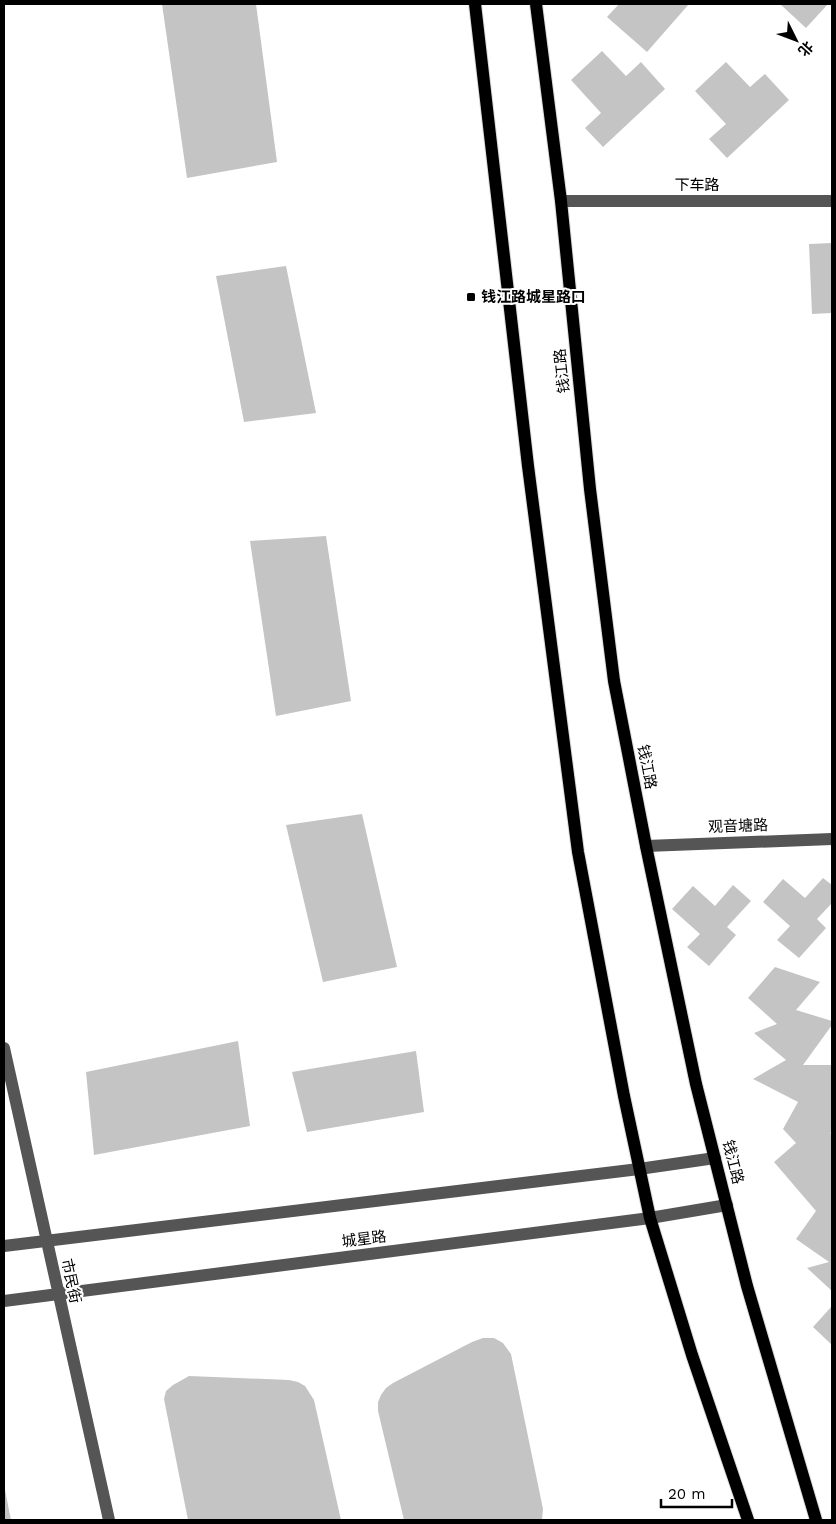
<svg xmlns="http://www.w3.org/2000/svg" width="836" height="1524" viewBox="0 0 836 1524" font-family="'Work Sans','Noto Sans SC',sans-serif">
  <rect width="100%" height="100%" fill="#fff"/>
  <!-- building -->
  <path fill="#c4c4c4" d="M162,4H256L277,162L187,178Z
    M619,4H689L647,52L607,17Z
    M780,4H828L806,28Z
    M602,51L626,76L641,62L665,89L603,147L585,128L601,113L571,80Z
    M726,62L750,87L765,74L789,100L727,158L709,139L726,124L695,91Z
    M832,243V313L812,314L809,244Z
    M286,266L316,413L244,422L216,276Z
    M326,536L351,701L276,716L250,541Z
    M362,814L397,967L323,982L286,825Z
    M823,878L832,885V903L817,919L826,928L799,958L777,940L790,926L763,902L783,879L805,898Z
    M733,885L751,901L727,927L736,935L709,966L687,947L700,934L672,909L693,886L715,906Z
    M775,967L820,982L796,1010L832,1021V1025L803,1065H832V1131L830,1133L832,1134V1291L807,1268L829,1262L796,1239L816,1211L774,1162L796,1143L783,1129L798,1102L753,1079L786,1060L754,1033L777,1024L748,998Z
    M238,1041L250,1126L94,1155L86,1072Z
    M416,1051L424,1112L307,1132L292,1072Z
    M832,1306V1345L813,1327Z
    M483,1338H494L503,1343L511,1354L543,1509L542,1520H404L378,1411V1402L381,1395L386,1388L393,1383L472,1342Z
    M189,1376L289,1380L298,1382L305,1386L314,1400L341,1520H188L164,1399L166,1391L173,1385Z
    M4,1490H5L11,1520H4Z"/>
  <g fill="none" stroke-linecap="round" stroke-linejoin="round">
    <defs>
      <path id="major" d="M475,4L528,466L578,852L624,1096L650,1218L692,1355L748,1520
        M536,4L561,201L590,489L614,681L646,846L696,1084L747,1286L816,1520"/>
    </defs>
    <!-- major casing -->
    <use href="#major" stroke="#dbdbdb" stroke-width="14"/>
    <!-- minor -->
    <path stroke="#555" stroke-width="12" d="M561,201H832
      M646,846L832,839
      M4,1048L109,1520
      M4,1246L639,1169L715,1158
      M4,1301L650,1218L727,1205"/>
    <!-- major -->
    <use href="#major" stroke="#000" stroke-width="12"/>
  </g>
  <!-- markers -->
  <rect fill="#000" stroke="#fff" stroke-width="2" x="466" y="292" width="10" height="10" rx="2.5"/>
  <g text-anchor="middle" stroke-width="4" stroke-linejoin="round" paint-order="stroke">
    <!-- street labels -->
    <g font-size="15" fill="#000" stroke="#fff">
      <text x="697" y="190">下车路</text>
      <text transform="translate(562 371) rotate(-96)" y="5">钱江路</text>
      <text transform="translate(647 767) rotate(79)" y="5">钱江路</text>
      <text transform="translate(738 826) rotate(-2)" y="5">观音塘路</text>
      <text transform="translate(733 1162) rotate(76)" y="5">钱江路</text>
      <text transform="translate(364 1239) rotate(-7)" y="5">城星路</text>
      <text transform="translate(71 1281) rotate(78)" y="5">市民街</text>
    </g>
    <!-- poi labels -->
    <g font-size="15" font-weight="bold" fill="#000" stroke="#fff" text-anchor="start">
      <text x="481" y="302">钱江路城星路口</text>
    </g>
  </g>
  <!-- border -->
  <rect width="836" height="1524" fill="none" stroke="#000000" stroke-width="10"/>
  <!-- north arrow -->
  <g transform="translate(796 40) rotate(132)" stroke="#ffffff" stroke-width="4" paint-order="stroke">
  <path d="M0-4L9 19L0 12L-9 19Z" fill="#000000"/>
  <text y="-8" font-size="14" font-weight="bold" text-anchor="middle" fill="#000000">北</text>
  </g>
  <!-- scale -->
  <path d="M661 1499v8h71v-8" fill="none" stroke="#000000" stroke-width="2.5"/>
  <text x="668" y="1499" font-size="15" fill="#000000" stroke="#ffffff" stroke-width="4" paint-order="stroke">20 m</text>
</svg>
